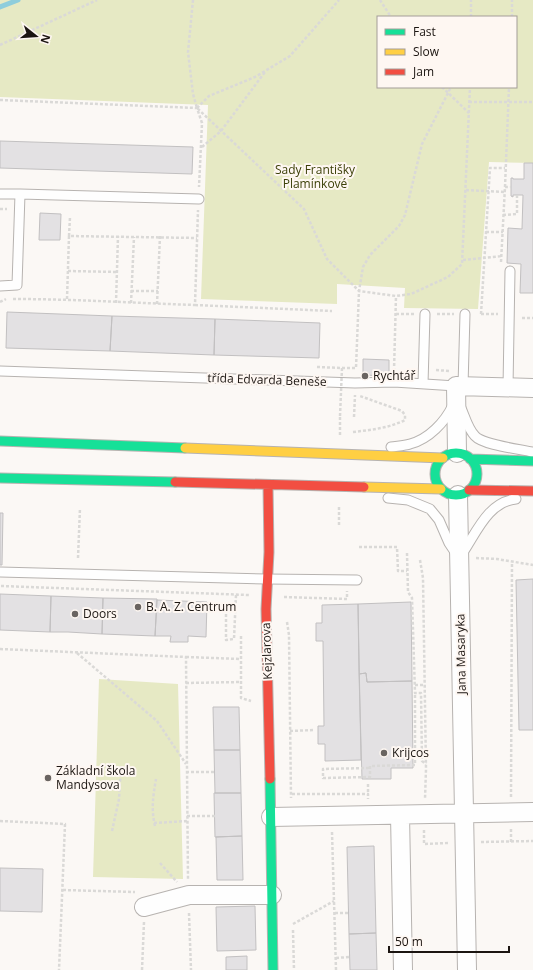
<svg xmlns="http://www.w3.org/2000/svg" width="533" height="970" viewBox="0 0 533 970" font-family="'Open Sans',sans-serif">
  <rect width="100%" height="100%" fill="#fbf8f5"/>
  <!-- green -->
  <path fill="#e6e9c4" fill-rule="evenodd" d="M0,0H533V163L489,162L478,309L404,308L405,288L337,284V304L201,299L208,105L0,97ZM378,17H516V87H378Z
    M99,679L178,684L183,879L93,877Z"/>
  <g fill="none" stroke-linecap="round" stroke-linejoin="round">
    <!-- stream -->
    <path stroke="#8ecddc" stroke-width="5" d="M0,7L18,0"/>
  </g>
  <!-- building -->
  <path fill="#e3e1e3" stroke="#c2c0c1" d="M0,141L193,147L192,174L0,168Z
    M524,163H533V293H520L521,264L507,263L508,228L522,229L523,195H513V197L511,196V178H513V179H524Z
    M40,213L61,214L60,240H39Z
    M7,312L112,316L110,351L6,348Z
    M112,316L215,319L214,355L110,351Z
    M215,319L320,323L319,358L214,355Z
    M363,359L389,360V376L363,375Z
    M0,513H3L2,565H0Z
    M533,579V730H519L516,580Z
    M0,594L51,596L50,632L0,630Z
    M51,596L103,598L102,634L68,632H50Z
    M103,598L157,599L155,636L102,634Z
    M157,600L207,602L206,637L188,636V642H170L171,636H155Z
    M411,602L412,681L367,682L366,673L359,674L358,604Z
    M358,604L361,760L325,761V744H318V726H324L323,641H316V623H322V605Z
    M366,673L367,682L412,681L413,768H391V779H362L359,674Z
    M213,707H239L240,750H214Z
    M214,750H240L241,793H215Z
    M214,793H241L242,836L215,837Z
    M242,836L243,880H217L216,837Z
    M374,846L376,933L349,934L347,847Z
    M0,868L43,869L42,912L0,911Z
    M255,906L256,950L217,951L216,907Z
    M376,933L377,970H350L349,934Z
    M247,956V970H226V957Z"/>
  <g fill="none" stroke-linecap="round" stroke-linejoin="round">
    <defs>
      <path id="lane" d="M0,194H20L17,285L0,286
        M20,194L199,199
        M0,371L355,383L394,382L456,386
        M423,384L425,314
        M463,386L465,314
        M508,387L510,271
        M461,408C465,417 468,429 475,436C483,445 519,449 532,452
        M391,447C397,446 404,446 410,444C429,439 445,422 453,405
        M388,498L408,500L430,509L439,520L449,543L459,558C475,537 486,502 516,499
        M0,572L267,579L357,580"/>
      <path id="street" d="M457,453L456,386L533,388
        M458,495L467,970
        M400,815L403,970
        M271,817L533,812
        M144,907L189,895H272"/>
      <path id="fast" d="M0,441L185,448
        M435 474a21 21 0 1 1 42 0a21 21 0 1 1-42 0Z
        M470,459L533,461
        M0,478L175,482
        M270,779L273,970"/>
      <path id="slow" d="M185,448L443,458
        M364,487L441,489"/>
      <path id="jam" d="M175,482L364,487
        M268,485L269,552L266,609L270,779
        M469,490L533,491"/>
    </defs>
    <!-- lane casing -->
    <use href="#lane" stroke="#b7b3b0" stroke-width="11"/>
    <!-- street casing -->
    <use href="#street" stroke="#b7b3b0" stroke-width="20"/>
    <!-- fast casing -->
    <use href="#fast" stroke="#b7b3b0" stroke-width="11"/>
    <!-- slow casing -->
    <use href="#slow" stroke="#b7b3b0" stroke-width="11"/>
    <!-- jam casing -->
    <use href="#jam" stroke="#b7b3b0" stroke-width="11"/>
    <!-- path -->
    <path stroke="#dad9d7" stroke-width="2.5" stroke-dasharray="3 2" stroke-linecap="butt" d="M193,0L188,52L193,94L197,108L304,209L327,259L359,291L396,296L411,294L448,277L462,264L470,87
      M380,0L391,17
      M471,17V0
      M512,17V0
      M0,45L97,0
      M442,87L469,113
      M0,100L197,108L202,123L199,187
      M469,102H533
      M197,108L209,96L255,77L290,56L339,0
      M202,147L221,131L265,72
      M505,187L509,87
      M466,190L504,192
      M0,209H7
      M503,215L517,214V195
      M486,232H503
      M69,236L70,217
      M463,260L502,256
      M501,262L505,187H511
      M68,271L118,272
      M131,291H158
      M13,299C74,299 134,303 195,305L198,210
      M67,299L69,236L197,238
      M0,302L6,299
      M116,303L118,236
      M131,303L134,237
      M157,304L160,236
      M195,305L332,311
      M396,314H414
      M437,314H454
      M481,314L490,168H505
      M481,314H498
      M522,318H533
      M342,368H356L359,291L363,267L370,255L399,226L405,215L422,144L451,87
      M436,370L449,371
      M394,371L396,296
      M354,417L355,395
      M353,432C371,430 389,428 405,420V415L402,411L360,396V395
      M340,435V416
      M339,507V526
      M359,547H397L398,571H407
      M407,553L408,592L412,598L415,693H421L422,761L426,764
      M78,558L80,508
      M476,558L497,559L533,565
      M420,560L423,578L426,769L425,799
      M1,586L249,595
      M284,597L347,599V591
      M226,604V640L234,639L236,595
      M287,622L289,635L291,798
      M241,636V698L251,701
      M0,649L186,657L188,880
      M77,653L157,721L186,764
      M186,657L240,659
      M186,683L241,682
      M415,685H425
      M290,731L314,730
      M368,769V768L323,769V778L370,777V766L415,765V693
      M186,772H215
      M368,784V794
      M292,794H368V799
      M511,797L512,561
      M187,816H215
      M0,821L65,824L59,970
      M154,823L188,821
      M155,826C151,809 153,797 156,779
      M424,830V844L448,843
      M112,831L119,799L121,766
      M332,832L336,970
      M481,842L533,841
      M511,842V828
      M160,863L177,882
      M63,890L135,892
      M189,913L191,970
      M335,913H348
      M293,924L334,901
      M293,930L294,970
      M336,958L349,957
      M142,970L144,922"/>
    <!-- lane -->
    <use href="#lane" stroke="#fefefe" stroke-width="9"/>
    <!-- street -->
    <use href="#street" stroke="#fefefe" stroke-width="18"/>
    <!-- fast -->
    <use href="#fast" stroke="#16e098" stroke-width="9"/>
    <!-- slow -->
    <use href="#slow" stroke="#ffcf43" stroke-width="9"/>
    <!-- jam -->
    <use href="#jam" stroke="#f24e42" stroke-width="9"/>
    <!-- path-bridge -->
    <path stroke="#dad9d7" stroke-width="2.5" stroke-dasharray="3 2" stroke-linecap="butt" d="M317,367L342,368L340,416"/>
  </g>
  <!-- markers -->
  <g fill="#696461" stroke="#fef7f2" stroke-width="1.5">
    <circle cx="365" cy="376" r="4"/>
    <circle cx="138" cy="607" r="4"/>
    <circle cx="75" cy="614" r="4"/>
    <circle cx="384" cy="753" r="4"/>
    <circle cx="48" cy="778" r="4"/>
  </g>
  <g text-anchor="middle" stroke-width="4" stroke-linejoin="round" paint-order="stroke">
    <!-- park labels -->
    <g font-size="12" fill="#3c4008" stroke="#fef7f2">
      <text x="315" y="174">Sady Františky<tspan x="315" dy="14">Plamínkové</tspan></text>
    </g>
    <!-- poi labels -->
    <g font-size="12" fill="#1b1511" stroke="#fef7f2" text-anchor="start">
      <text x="373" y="380">Rychtář</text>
      <text x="146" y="611">B. A. Z. Centrum</text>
      <text x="83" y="618">Doors</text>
      <text x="392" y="757">Krijcos</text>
      <text x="56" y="775">Základní škola<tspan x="56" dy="14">Mandysova</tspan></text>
    </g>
    <!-- street labels -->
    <g font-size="12" fill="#1b1511" stroke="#fef7f2">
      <text transform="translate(267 380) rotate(2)" y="4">třída Edvarda Beneše</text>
      <text transform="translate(267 651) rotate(-92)" y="4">Kejzlarova</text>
      <text transform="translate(461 654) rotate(-91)" y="4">Jana Masaryka</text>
    </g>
  </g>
  <!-- legend -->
  <rect x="377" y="16" width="140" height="72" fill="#fef7f2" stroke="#a39d98"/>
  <rect x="385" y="29" width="20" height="6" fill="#16e098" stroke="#a39d98"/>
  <text x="413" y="36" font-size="12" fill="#1b1511">Fast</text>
  <rect x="385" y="49" width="20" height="6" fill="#ffcf43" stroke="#a39d98"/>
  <text x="413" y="56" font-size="12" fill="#1b1511">Slow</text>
  <rect x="385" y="69" width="20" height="6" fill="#f24e42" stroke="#a39d98"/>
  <text x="413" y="76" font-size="12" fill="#1b1511">Jam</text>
  <!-- north arrow -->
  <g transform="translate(36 36) rotate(107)" stroke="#fef7f2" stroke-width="3" paint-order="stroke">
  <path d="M0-3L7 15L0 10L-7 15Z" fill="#1b1511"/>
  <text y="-6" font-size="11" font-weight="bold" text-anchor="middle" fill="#1b1511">N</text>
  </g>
  <!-- scale -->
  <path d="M389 946v6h120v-6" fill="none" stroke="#1b1511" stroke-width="2"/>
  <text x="395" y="946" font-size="12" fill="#1b1511" stroke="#fef7f2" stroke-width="3" paint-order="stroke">50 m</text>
</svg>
